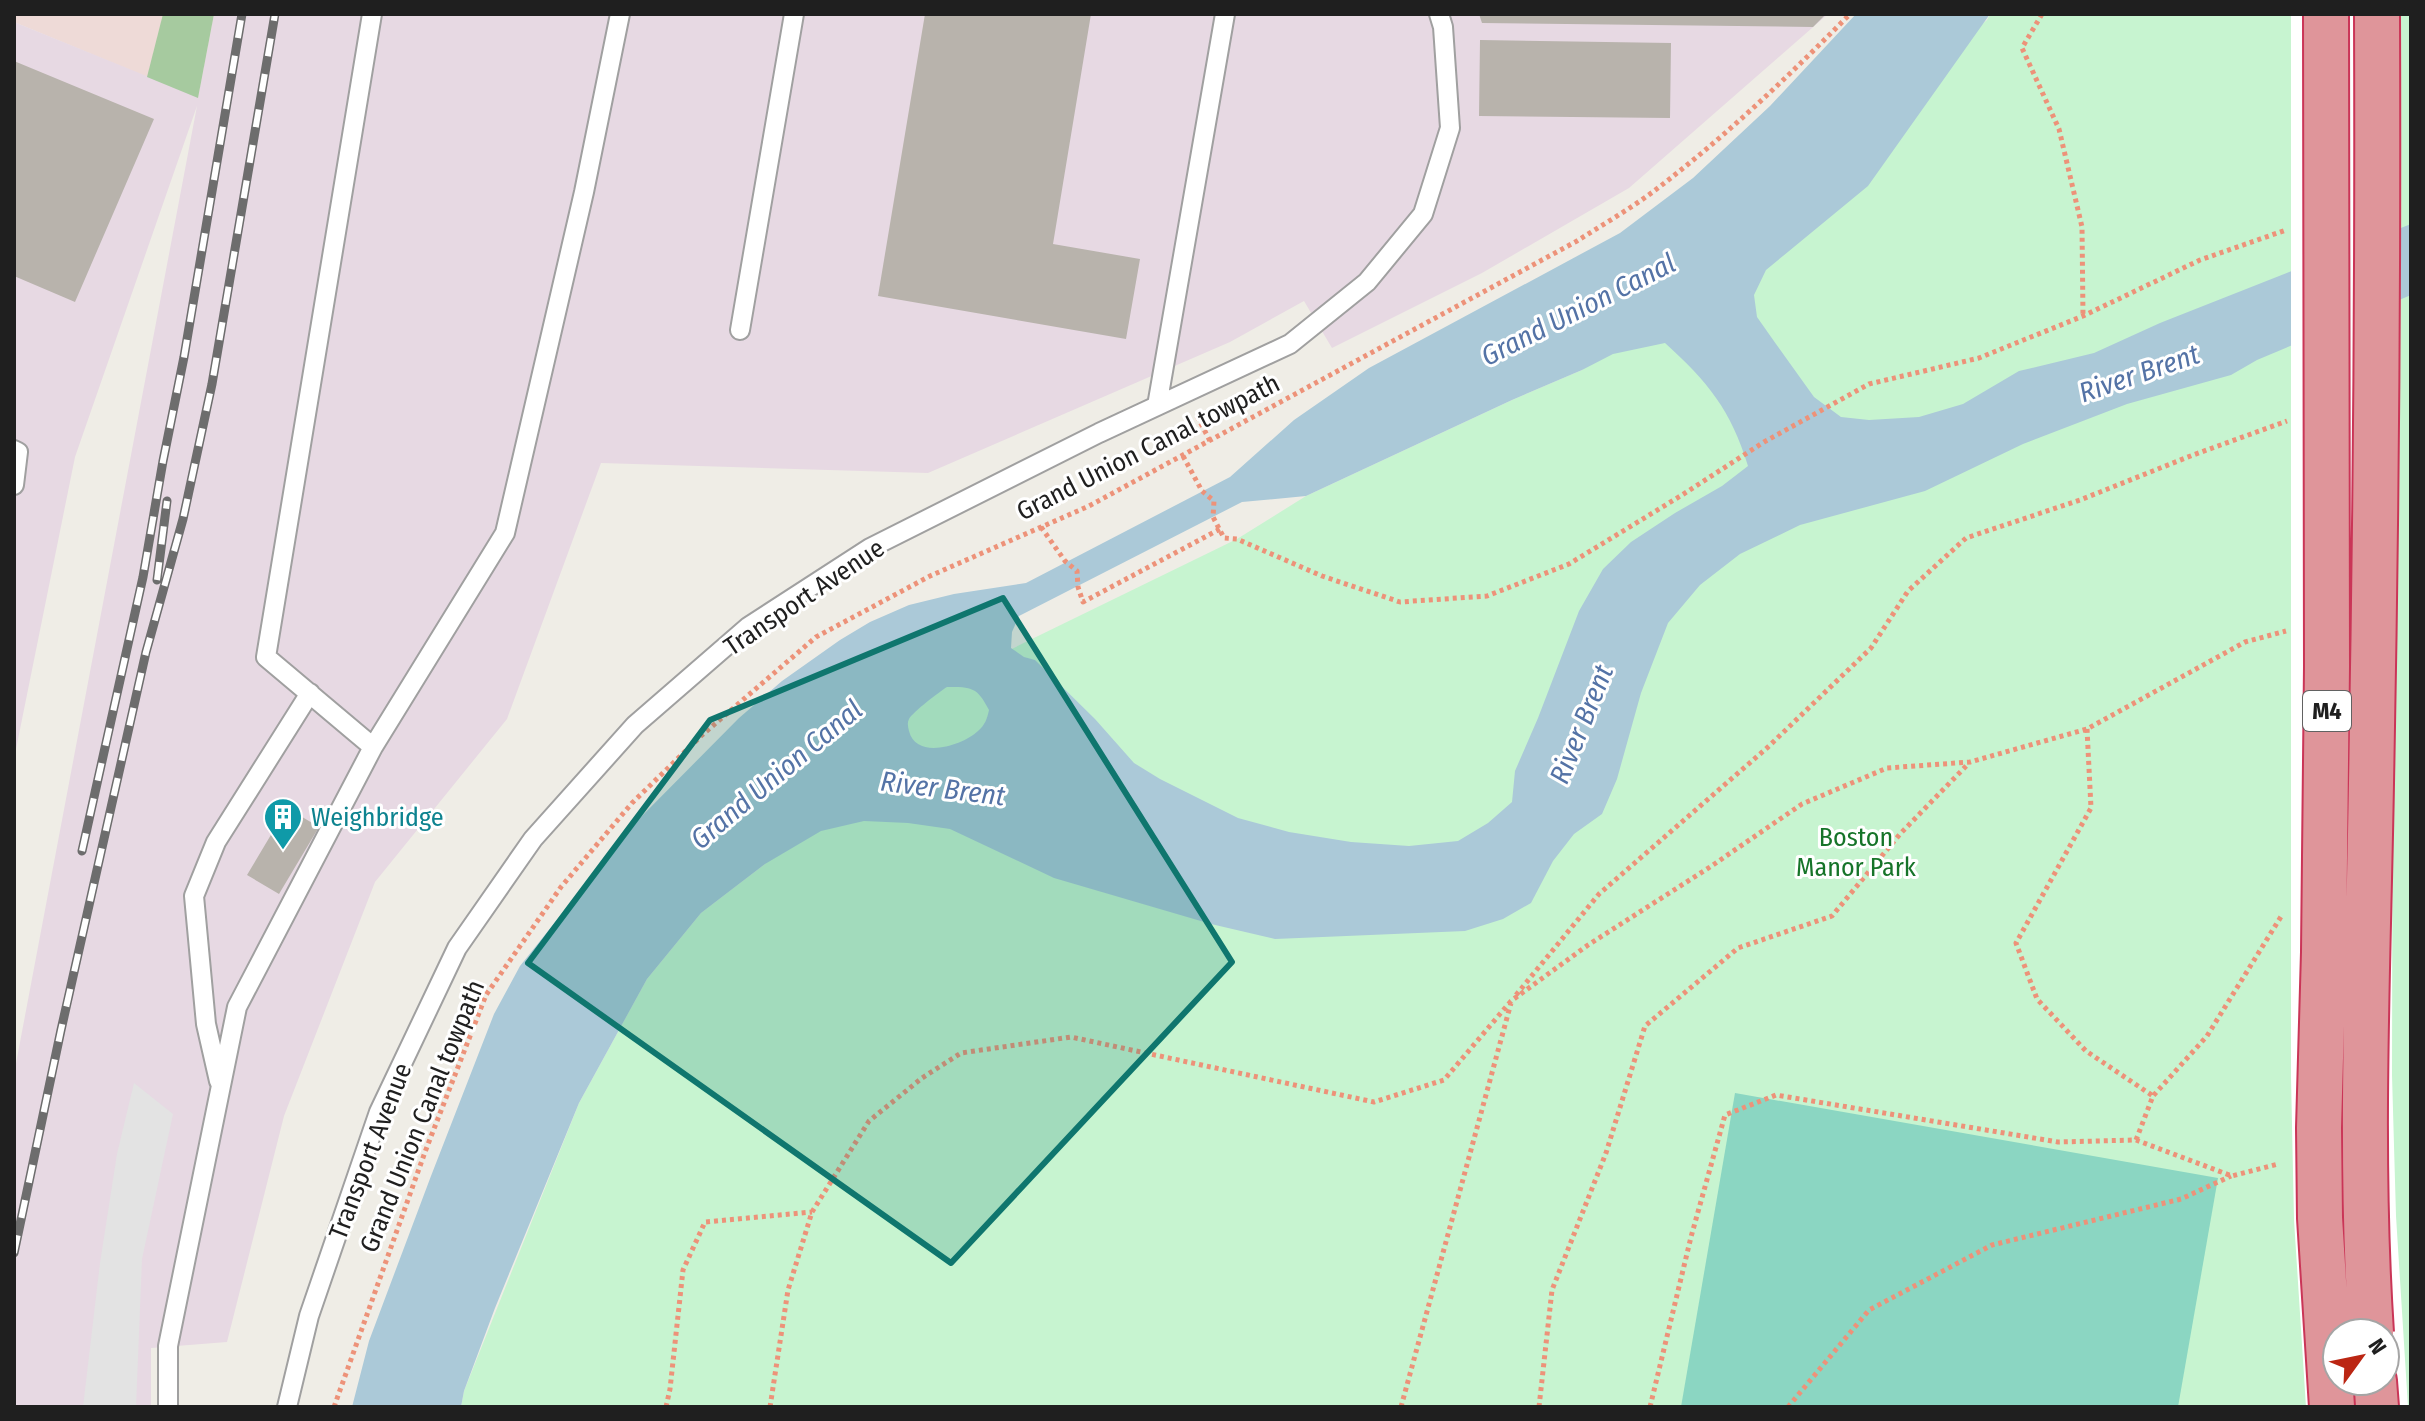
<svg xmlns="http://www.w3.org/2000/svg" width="2425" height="1421" viewBox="0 0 2425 1421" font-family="'Fira Sans Condensed',sans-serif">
  <rect width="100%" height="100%" fill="#efede6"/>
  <!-- commercial -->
  <path fill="#eedad7" d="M14,14H214L198,98L14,22Z"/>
  <!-- industrial -->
  <path fill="#e7d9e3" d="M214,14H1828L1629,188L1482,273L1332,348L1304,301L1230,342L928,473L601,463L507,719L375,882L284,1116L227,1342L151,1348V1407H14V1074L197,106L75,457L14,759V22L198,97Z"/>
  <!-- forest -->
  <path fill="#a6ca9f" d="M163,14H214L198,98L147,77Z"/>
  <!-- park -->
  <path fill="#c7f4d0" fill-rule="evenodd" d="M1990,14H2411V1407H461L464,1391L579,1103L647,979L701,913L765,864L944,682L1237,539L1306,496L1512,400L1582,370L1987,20ZM2337,1333H2385V1381H2337Z"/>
  <!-- pitch -->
  <path fill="#8bd6c2" d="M1735,1093L2218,1178L2178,1407H1681Z"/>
  <!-- parking -->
  <path fill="#e3e3e3" d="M134,1083L173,1114L142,1259L136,1407H83L100,1263L117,1154Z"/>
  <!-- water -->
  <path fill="#abc9d8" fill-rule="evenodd" d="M1856,14H1990L1868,186L1766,270L1754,295L1757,317L1776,344L1814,397L1841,417L1869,420L1919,417L1963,404L2019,371L2094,353L2160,323L2411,224V295L2257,360L2231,375L2127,404L2023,444L1925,491L1800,525L1740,554L1700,585L1668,623L1641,693L1617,779L1602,814L1574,834L1553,861L1531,903L1503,919L1465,931L1275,939L1211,924L1054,878L950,829L908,823L864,821L821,831L765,864L701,913L647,979L579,1103L495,1308L464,1391L461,1407H352L369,1341L431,1176L494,1014L520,966L632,826L739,718L782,681L840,640L870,622L909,605L954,594L1026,583L1230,477L1294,420L1369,368L1620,233L1693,178L1770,106ZM1665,343C1708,382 1731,410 1748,466L1722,486L1675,513L1631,542L1603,569L1579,611L1538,718L1515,771L1512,802L1488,823L1458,841L1409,846L1351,842L1289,832L1238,818L1160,779L1134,763L1095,719L1035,660L1024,657L1011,648L1012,632L1019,616L1242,502L1306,496L1512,400L1582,370L1613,354ZM947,687C972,687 977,687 989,710C987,719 985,725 978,731C962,746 916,760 909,731C908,727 907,723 909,719C913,712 939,692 947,687Z"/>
  <!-- pier -->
  <path fill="#fff" fill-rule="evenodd" d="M2291,14H2394L2392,1075L2396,1216L2408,1407H2306L2294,1220L2291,1077ZM2337,1333H2385V1381H2337Z"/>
  <!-- building -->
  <path fill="#b8b3ac" d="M925,14H1091L1053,244L1140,259L1126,339L878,296Z
    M1479,14H1826L1813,27L1482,23Z
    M1480,40L1671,43L1670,118L1479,116Z
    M14,61L154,119L75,302L14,276Z
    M287,808L319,827L279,894L247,875Z"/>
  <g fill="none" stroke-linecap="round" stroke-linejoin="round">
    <defs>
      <path id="service" d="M740,330L794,14
        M1157,406L1225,14
        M14,450L18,452L14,485
        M373,747L505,533L584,192L620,14
        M219,1081L206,1024L194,896L216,842L310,693
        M168,1407V1346L237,1007L373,747L266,657L372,14
        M287,1407L309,1316L379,1112L457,948L533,839L635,725L748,627L870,548L1099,433L1290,344L1367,282L1423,214L1450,128L1443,27L1439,14"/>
      <path id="motorway" d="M2374,1381L2376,1407"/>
    </defs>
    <!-- service casing -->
    <use href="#service" stroke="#a0a0a0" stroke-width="22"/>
    <!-- motorway casing -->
    <use href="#motorway" stroke="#ca3557" stroke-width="48"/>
    <!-- path -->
    <path stroke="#ed9279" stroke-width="5" stroke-dasharray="4 4" stroke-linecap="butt" d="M2042,14L2022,48L2059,129L2082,227L2083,316
      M1197,416L1210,441
      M1183,456L1202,491L1214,501L1213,517L1224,538L1237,539L1322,576L1400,602L1487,596L1569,564L1682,495L1764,442L1869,384L1979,358L2083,316L2200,260L2286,230
      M1041,527L1065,561L1077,571L1078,587L1083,602L1220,529
      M2087,729L2091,808L2016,943L2037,999L2086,1051L2153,1096
      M1516,995L1599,894L1768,747L1871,648L1908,591L1966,538L2080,500L2193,455L2287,421
      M2136,1140L2153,1096L2207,1036L2282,915
      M334,1407L425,1152L486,995L561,887L632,803L702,735L816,637L930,576L1089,506L1577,241C1602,225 1630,209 1654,191C1724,138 1788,77 1850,14
      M666,1407L670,1389L683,1270L705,1222L812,1212
      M770,1407L788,1290L812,1212L869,1121L922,1078L961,1053L1071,1037L1374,1102L1444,1080L1511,1001L1588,945L1710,867L1802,804L1887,768L1970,762L2087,729L2245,642L2286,631
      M1401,1407L1511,1003
      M1539,1407L1552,1290L1606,1153L1645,1026L1738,948L1832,916L1900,834L1970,762
      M1650,1407L1691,1237L1725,1115L1776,1095L2058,1142L2136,1140L2232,1176L2278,1164
      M1788,1407L1869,1310L1992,1245L2181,1199L2231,1176"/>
    <!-- service -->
    <use href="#service" stroke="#fff" stroke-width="18"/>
    <!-- motorway -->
    <use href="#motorway" stroke="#df959a" stroke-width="44"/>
    <defs>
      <path id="rail" d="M157,580L167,501
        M82,851L143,577L163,461L184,357L242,14
        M14,1253L61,1030L146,652L183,519L212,384L275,14"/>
    </defs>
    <!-- rail casing -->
    <use href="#rail" stroke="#6d6d6d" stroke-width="9"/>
    <!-- rail -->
    <use href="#rail" stroke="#fff" stroke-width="6" stroke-dasharray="18" stroke-linecap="butt"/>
    <defs>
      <path id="motorway-bridge" d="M2326,14L2327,666L2324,952L2319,1128L2320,1218L2332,1407
        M2371,1333C2359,1150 2368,966 2371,783C2376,527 2378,270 2377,14"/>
    </defs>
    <!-- motorway-bridge casing -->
    <use href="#motorway-bridge" stroke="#ca3557" stroke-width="48" stroke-linecap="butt"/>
    <!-- motorway-bridge -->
    <use href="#motorway-bridge" stroke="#df959a" stroke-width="44"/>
  </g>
  <!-- marked area -->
  <path fill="#0f766e" fill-opacity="0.2" stroke="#0f766e" stroke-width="6" stroke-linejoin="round" d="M1003,598L1232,962L951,1263L528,963L710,720Z"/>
  <!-- icons -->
  <defs>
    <symbol id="building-pin" viewBox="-11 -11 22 30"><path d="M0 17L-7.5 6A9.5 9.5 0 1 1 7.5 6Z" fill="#0f9aa8" stroke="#fff"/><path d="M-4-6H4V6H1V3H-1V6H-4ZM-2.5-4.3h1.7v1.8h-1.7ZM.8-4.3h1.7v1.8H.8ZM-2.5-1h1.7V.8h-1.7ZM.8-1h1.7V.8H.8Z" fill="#fff"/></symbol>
  </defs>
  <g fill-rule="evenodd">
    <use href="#building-pin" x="261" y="795" width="44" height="60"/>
  </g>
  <g text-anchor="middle" stroke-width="6" stroke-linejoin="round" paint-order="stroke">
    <!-- shield labels -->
    <rect fill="#fff" stroke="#626262" stroke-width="2" x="2303" y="691" width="48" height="40" rx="6"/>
    <g font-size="24" font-weight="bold" fill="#1f1f1f">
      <text x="2327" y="719">M4</text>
    </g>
    <!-- street labels -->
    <g font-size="26" fill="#1f1f1f" stroke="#fff">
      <text transform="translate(1148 447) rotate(-27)" y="9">Grand Union Canal towpath</text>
      <text transform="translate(804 597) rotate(-34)" y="9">Transport Avenue</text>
      <text transform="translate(422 1116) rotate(-68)" y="9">Grand Union Canal towpath</text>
      <text transform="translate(370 1151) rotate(-69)" y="9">Transport Avenue</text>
    </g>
    <!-- culture labels -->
    <g font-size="26" fill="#0d838f" stroke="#fff" text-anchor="start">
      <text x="311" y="826">Weighbridge</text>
    </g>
    <!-- park labels -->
    <g font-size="26" fill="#167429" stroke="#fff">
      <text x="1856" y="846">Boston<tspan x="1856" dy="30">Manor Park</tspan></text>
    </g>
    <!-- water labels -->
    <g font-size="28" font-style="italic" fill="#5473a6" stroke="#fff">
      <text transform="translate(1578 309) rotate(-27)" y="10">Grand Union Canal</text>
      <text transform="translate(2139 373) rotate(-19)" y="10">River Brent</text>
      <text transform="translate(1581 724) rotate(-68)" y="10">River Brent</text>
      <text transform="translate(776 774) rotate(-40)" y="10">Grand Union Canal</text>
      <text transform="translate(943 788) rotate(7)" y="10">River Brent</text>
    </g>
  </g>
  <!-- border -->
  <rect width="2425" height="1421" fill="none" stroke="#1f1f1f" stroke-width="32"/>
  <!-- north arrow -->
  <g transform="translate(2361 1357) rotate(57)"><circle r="38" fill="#ffffff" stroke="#a5a5a5" stroke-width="2"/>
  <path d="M0-6L14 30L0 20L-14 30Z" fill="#bb2613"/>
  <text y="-12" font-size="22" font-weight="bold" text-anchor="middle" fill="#1f1f1f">N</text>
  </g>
</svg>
